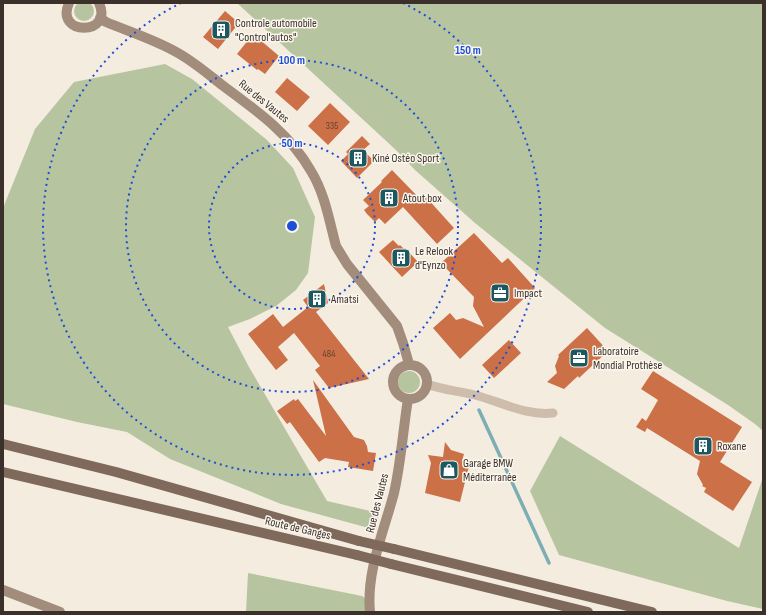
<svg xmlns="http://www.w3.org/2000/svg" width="766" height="615" viewBox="0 0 766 615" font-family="'Sofia Sans Condensed',sans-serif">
  <rect width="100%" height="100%" fill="#f5ece0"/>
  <!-- green -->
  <path fill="#b6c59f" d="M74 11a10 10 0 1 1 20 0a10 10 0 1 1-20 0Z
    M237,3H763V431L755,424L728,405L605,328L475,223L415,170L397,151Z
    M165,64L192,79L267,140L293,168L315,217L308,273L296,290L276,306L250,319L228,327L249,367L327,501L379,513L376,530L281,504L170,459L127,432L77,422L3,404V208L35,129L74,82Z
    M398 382a11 11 0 1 1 22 0a11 11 0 1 1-22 0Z
    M560,436L739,548L763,477V609L727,601L559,555L530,491Z
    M248,573L362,596L369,601L370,612H246Z"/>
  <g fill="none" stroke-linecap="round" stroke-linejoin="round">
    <!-- stream -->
    <path stroke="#7daeb4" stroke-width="3.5" d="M479,410L549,563"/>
  </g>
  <!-- building -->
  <path fill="#cc7047" d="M225,11L239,23L218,49L203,37Z
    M253,34L279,56L265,74L258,69L257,70L237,54Z
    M287,78L310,97L297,111L275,92Z
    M330,103L350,122L328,145L308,126Z
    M362,136L370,144L363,150L374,161L357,178L341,161L348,154L346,152Z
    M392,170L422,201L426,197L454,228L437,244L403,207L385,224L379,218L375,222L367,214L364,210L369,206L363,200L382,182L381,181Z
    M474,233L502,263L508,258L535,288L460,359L433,328L450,313L456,320L463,318L484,327L473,306L474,297L441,263Z
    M393,240L399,246L400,245L404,249L405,248L418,262L402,277L379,252Z
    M324,284L328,303L316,312L369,379L329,388L315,370L320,366L294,333L278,347L288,360L276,370L248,334L273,314L283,327L308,307L303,300Z
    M587,328L608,351L579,378L578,376L564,389L547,382L557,373L555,366L559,356L558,355Z
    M509,340L521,353L494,378L482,365Z
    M653,371L742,427L720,462L752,482L733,511L704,492L706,488L702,486L703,485L697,474L700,461L647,428L645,432L636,427L642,418L646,421L658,400L641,389Z
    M313,380L354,437L364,440L367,446L368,452L376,453L373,471L348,467L349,462L325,458L319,462L290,422L287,424L277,411L294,399L295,401L298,399L326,436Z
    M445,442L451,450L464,454L462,461L470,462L460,502L425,493L431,463L428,455L443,457Z"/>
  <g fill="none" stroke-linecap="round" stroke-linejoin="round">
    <!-- street -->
    <path stroke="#cebdab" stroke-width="9" d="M427,384C442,390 459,391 475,395C501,402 526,416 553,413"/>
    <!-- secondary -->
    <path stroke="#a28c7c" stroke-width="10" d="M69,3C54,36 114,36 99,3
      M100,18L106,22C130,32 156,40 178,53C194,62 208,74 222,85C256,110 290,134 311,171C325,194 329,220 336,246L347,264L397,326L403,343L409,364
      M393 382a17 17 0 1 1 34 0a17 17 0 1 1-34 0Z
      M3,590L60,612
      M370,612C366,572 384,531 394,493C401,462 403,430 408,399"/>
    <!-- primary -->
    <path stroke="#7e695b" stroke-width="10" d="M3,444L116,472L359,541
      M3,472L357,555
      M394,549L652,612
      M391,564L588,612"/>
    <!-- primary-bridge -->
    <path stroke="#7e695b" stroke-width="10" d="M359,541L394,549
      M357,555L391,564"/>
  </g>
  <!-- distance rings -->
  <g fill="none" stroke="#1d4ed8" stroke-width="2" stroke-dasharray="2 4">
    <circle cx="292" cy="226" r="83"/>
    <circle cx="292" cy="226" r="166"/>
    <path d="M403 3A249 249 0 1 1 181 3"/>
  </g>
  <!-- icons -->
  <defs>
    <symbol id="building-square" viewBox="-11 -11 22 22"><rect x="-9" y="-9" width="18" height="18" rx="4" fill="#1d5760" stroke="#fbf6ed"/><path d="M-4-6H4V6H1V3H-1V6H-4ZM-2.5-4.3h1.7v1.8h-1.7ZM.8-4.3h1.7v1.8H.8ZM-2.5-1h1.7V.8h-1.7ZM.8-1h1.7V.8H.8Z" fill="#fff"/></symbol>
    <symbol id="office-square" viewBox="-11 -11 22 22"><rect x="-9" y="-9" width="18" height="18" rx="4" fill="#1d5760" stroke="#fbf6ed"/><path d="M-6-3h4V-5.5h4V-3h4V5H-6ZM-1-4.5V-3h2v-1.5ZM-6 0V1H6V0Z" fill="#fff"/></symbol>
    <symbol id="shop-square" viewBox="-11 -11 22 22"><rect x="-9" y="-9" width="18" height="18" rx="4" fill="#1d5760" stroke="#fbf6ed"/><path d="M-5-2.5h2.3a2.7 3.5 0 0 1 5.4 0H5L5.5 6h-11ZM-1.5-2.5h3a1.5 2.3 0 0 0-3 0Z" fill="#fff"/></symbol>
  </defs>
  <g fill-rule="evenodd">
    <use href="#building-square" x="210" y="19" width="22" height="22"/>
    <use href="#building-square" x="347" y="147" width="22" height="22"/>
    <use href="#building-square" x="378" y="187" width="22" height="22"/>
    <use href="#building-square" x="390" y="247" width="22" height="22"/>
    <use href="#office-square" x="489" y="282" width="22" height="22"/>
    <use href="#building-square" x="306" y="288" width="22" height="22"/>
    <use href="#office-square" x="568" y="347" width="22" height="22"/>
    <use href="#building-square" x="692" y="435" width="22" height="22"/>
    <use href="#shop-square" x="438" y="459" width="22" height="22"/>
  </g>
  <g text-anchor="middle" stroke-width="3" stroke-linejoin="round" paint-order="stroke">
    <!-- number labels -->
    <g font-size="10" fill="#5f4131">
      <text x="332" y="129">335</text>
      <text x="329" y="357">484</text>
    </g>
    <!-- poi labels -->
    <g font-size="12" fill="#3b312a" stroke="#fbf6ed" text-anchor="start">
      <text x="235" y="27">Controle automobile<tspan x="235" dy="14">"Control'autos"</tspan></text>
      <text x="372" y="162">Kiné Ostéo Sport</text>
      <text x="403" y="202">Atout box</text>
      <text x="415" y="255">Le Relook<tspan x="415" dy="14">d'Eynzo</tspan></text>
      <text x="514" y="297">Impact</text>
      <text x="331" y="303">Amatsi</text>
      <text x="593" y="355">Laboratoire<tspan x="593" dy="14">Mondial Prothèse</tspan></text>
      <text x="717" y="450">Roxane</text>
      <text x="463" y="467">Garage BMW<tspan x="463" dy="14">Méditerranée</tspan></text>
    </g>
    <!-- street labels -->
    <g font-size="12" fill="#3b312a" stroke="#fbf6ed">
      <text transform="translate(264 101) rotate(39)" y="4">Rue des Vautes</text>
      <text transform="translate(377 503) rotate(-76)" y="4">Rue des Vautes</text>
      <text transform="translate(298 528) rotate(13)" y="4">Route de Ganges</text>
    </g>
  </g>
  <circle cx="292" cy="226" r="6" fill="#1d4ed8" stroke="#fbf6ed" stroke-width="2"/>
  <g font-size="12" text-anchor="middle" font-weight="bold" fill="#1d4ed8" stroke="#fbf6ed" stroke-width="3" stroke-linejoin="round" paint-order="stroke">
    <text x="468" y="54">150 m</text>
    <text x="292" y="64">100 m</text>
    <text x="292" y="147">50 m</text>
  </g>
  <!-- border -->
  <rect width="766" height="615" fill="none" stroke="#3b312a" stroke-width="8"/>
</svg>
